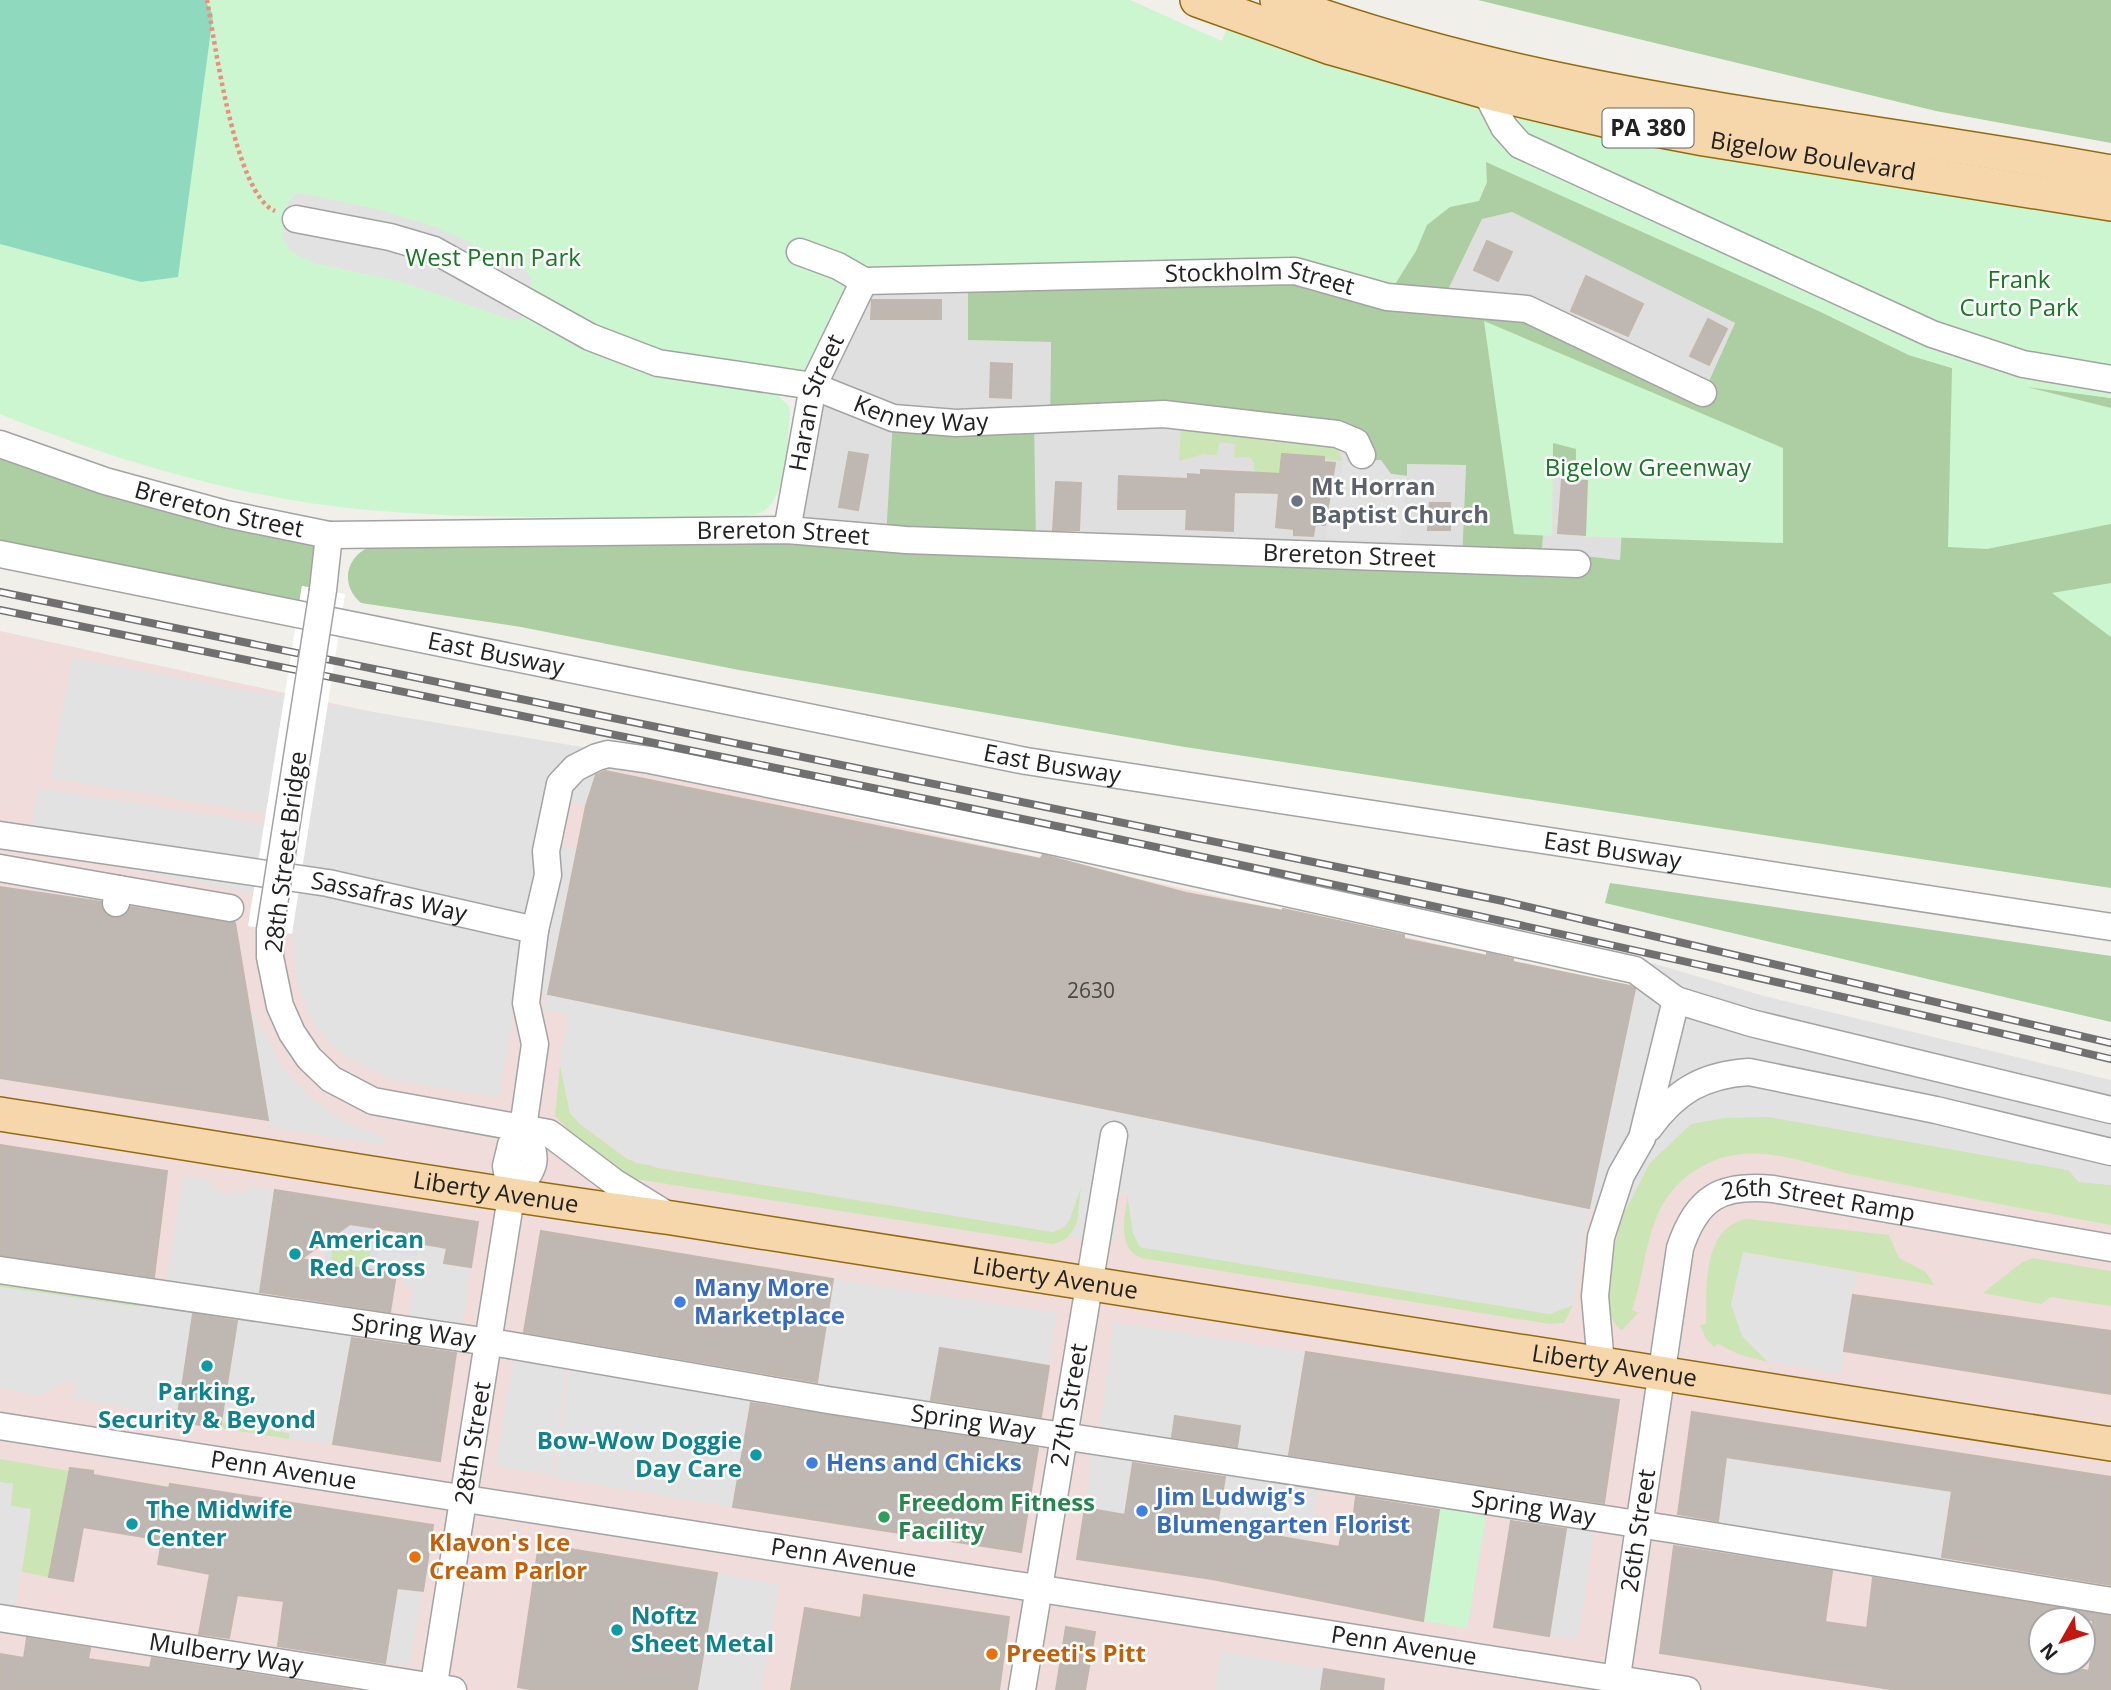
<svg xmlns="http://www.w3.org/2000/svg" width="2111" height="1690" viewBox="0 0 2111 1690" font-family="'Open Sans',sans-serif">
  <rect width="100%" height="100%" fill="#f1efe9"/>
  <!-- residential -->
  <path fill="#e0dfdf" d="M1512,212L1735,323L1703,393L1441,303L1482,219Z
    M968,279V340L1051,342L1050,419L1310,429L1407,464L1466,465L1462,559L1036,543L893,418L887,539L787,530L799,470L864,281Z
    M1547,469L1625,476L1620,560L1542,551Z"/>
  <!-- commercial -->
  <path fill="#f0dcdb" fill-rule="evenodd" d="M0,631L1635,987L2111,1106V1690H0ZM2041,1620H2083V1662H2041Z"/>
  <!-- grass -->
  <path fill="#cbe6b4" d="M1181,426L1322,444L1339,450L1342,461L1282,454L1279,483L1271,493L1255,491L1254,463L1250,457L1234,458L1235,444L1219,442L1217,455L1204,454L1179,461Z
    M560,1065L570,1113L580,1124L627,1159L658,1168L1053,1232L1069,1221L1082,1183C1080,1207 1082,1238 1053,1244L635,1179L584,1146L555,1116Z
    M1769,1117L2069,1170L2079,1182L2111,1185V1225C2026,1210 1941,1192 1855,1175C1819,1167 1779,1150 1741,1154C1714,1157 1690,1170 1672,1191C1645,1223 1646,1271 1632,1310L1638,1313L1622,1330C1594,1318 1618,1221 1629,1199C1641,1173 1663,1139 1689,1125C1711,1113 1745,1117 1769,1117Z
    M1128,1194L1133,1233L1140,1247L1550,1314L1573,1305L1564,1323L1550,1324L1141,1258C1116,1247 1125,1215 1128,1194Z
    M1746,1219L1889,1235L1899,1258L1926,1272L1934,1285L1743,1252L1742,1336L1768,1362L1738,1354L1718,1344L1714,1347L1706,1339L1700,1325L1706,1324C1707,1289 1701,1229 1746,1219Z
    M350,1235L361,1237L371,1249L368,1269L331,1263L332,1248L336,1245L338,1248Z
    M2033,1258L2111,1271V1306L2051,1297L2041,1304L1983,1293L2021,1263Z
    M0,1280L140,1302L141,1307L0,1287Z
    M221,1422L289,1433V1439L220,1428Z
    M0,1459L70,1471L49,1577L22,1572L31,1510L10,1506L13,1484L0,1482Z"/>
  <!-- forest -->
  <path fill="#adcda2" fill-rule="evenodd" d="M1129,0L1819,311L1909,355L1996,381L2111,398V888L1185,747L739,670L521,627L361,603C340,585 345,557 371,546L886,538L893,418L1034,420L1036,543L1462,559L1466,465L1407,464V476L1391,474L1380,460L1364,461L1337,434L1050,419L1051,342L968,340V279L864,281L744,368ZM1512,212L1735,323L1704,392L1527,309L1442,302L1482,219ZM1547,469L1625,476L1620,560L1542,551Z
    M1478,0H2111V143L1936,111Z
    M0,444L329,535L323,590L302,586L297,614L0,554Z
    M1610,883L2111,956V1022L1605,903Z"/>
  <!-- park -->
  <path fill="#ccf6d0" d="M0,0H1129L1222,41L1227,26L2111,218V398L2027,387L2111,408V524L1987,549L1948,547L1952,368L1909,355L1819,311L1486,162L1487,182L1479,201L1450,207L1427,225L1416,251L1387,297L1295,271L864,281L813,386L775,393L789,406L790,415C787,440 786,496 765,510C746,523 659,519 633,518C545,517 456,518 368,510C243,499 116,461 0,414Z
    M1484,321L1783,448V543L1575,536L1576,449L1553,443L1552,536L1514,534Z
    M2111,583V637L2052,593Z
    M1440,1506L1486,1517L1467,1628L1423,1621Z"/>
  <!-- pitch -->
  <path fill="#8fd9bf" d="M0,0H205L213,15L178,277L141,282L0,244Z"/>
  <!-- parking -->
  <path fill="#e2e2e2" d="M297,192L376,209L439,228L524,269L531,277V285L522,317L516,321L403,282L314,263L299,256L290,250L282,236L289,201Z
    M1381,460L1391,474L1407,476L1400,542L1327,539L1328,519L1324,518L1329,485H1333L1334,478L1341,475L1343,464Z
    M72,657L254,692L588,748L598,770L586,806L569,800L559,845L577,849L548,994L1588,1208L1635,987L1652,963L1764,996L2111,1080V1185L2079,1182L2068,1170L1769,1117L1724,1118L1691,1124L1650,1163L1622,1217L1589,1209L1573,1305L1550,1314L1140,1247L1133,1233L1127,1194L1119,1193L1116,1243L1069,1236L1077,1223L1081,1187L1069,1221L1065,1227L1053,1232L636,1163L580,1124L570,1113L560,1065L569,1015L544,1009L547,994L518,985L499,1097L393,1080L346,1057L332,1046L310,1018L297,981L292,934L295,901L28,850L38,788L268,824L269,814L50,778Z
    M252,1014H255L279,1061L307,1095L344,1121L384,1137L383,1145L268,1127Z
    M183,1176L210,1180V1186L231,1196L234,1190L246,1193L249,1186L275,1190L258,1300L165,1287Z
    M419,1243L447,1246L445,1263L471,1267L462,1327L408,1319L413,1288L404,1286L405,1277L375,1270L378,1250L417,1256Z
    M1743,1252L1857,1272L1841,1373L1768,1362L1742,1336L1731,1304Z
    M833,1279L1057,1313L1049,1366L940,1348L930,1404L817,1386Z
    M0,1287L141,1307L194,1310L177,1416L65,1397L77,1392L70,1379L38,1396L0,1387Z
    M237,1317L352,1336L333,1444L289,1439V1433L221,1422Z
    M1114,1322L1306,1352L1289,1460L1236,1452L1240,1426L1175,1416L1171,1441L1099,1430Z
    M513,1361L567,1370L553,1475L496,1466Z
    M569,1370L751,1399L733,1507L555,1478Z
    M1093,1452L1134,1457L1125,1515L1085,1508Z
    M1726,1457L1952,1491L1941,1561L1717,1527Z
    M1226,1471L1319,1486L1312,1542L1217,1526Z
    M0,1482L13,1484L11,1506L31,1509L15,1609L0,1606Z
    M1566,1525L1595,1529L1578,1640L1549,1636Z
    M717,1573L779,1584L761,1690H697Z
    M397,1588L423,1591L409,1666L385,1662Z
    M1221,1651L1324,1669L1321,1690H1215Z"/>
  <!-- plaza -->
  <path fill="#dedee7" d="M350,1224L373,1228L380,1236L419,1243L417,1256L378,1251L375,1270L368,1269L371,1249L361,1237L350,1235L338,1248L336,1245L332,1248L331,1263L324,1262L327,1241Z"/>
  <!-- pier -->
  <path fill="#fff" d="M302,586L345,594L292,934L248,926Z"/>
  <!-- building -->
  <path fill="#bfb8b2" stroke="#c2b7ad" stroke-width="2" fill-rule="evenodd" d="M1487,241L1512,252L1498,281L1474,270Z
    M1586,276L1643,304L1628,336L1571,311Z
    M872,300H941V319H871Z
    M1708,319L1727,329L1709,365L1690,356Z
    M991,363L1012,364L1011,398L990,397Z
    M849,452L868,455L858,510L839,507Z
    M1282,454L1324,457V462L1335,463L1325,525H1315L1313,536L1294,535V529L1276,527L1279,493L1234,492L1233,531L1186,529L1187,509H1118L1119,476L1188,479V474L1201,475V470L1280,474Z
    M1562,480L1587,481L1585,535L1558,533Z
    M1056,482L1081,483L1079,530H1053Z
    M1430,503H1450V530H1428Z
    M605,771L1040,859L1043,855L1186,893L1283,911V909L1404,935V939L1487,956V953L1513,959V962L1630,986L1635,989L1589,1208L548,994L586,806L596,775Z
    M0,887L101,902L105,914L113,918H121L131,907L235,923L268,1120L0,1078Z
    M0,1145L167,1171L154,1277L0,1255Z
    M275,1190L478,1222L471,1267L444,1263L447,1248L400,1240L402,1232L350,1224L301,1259L396,1274L390,1312L260,1292Z
    M541,1231L833,1279L817,1382L524,1332Z
    M1853,1295L2111,1331V1394L1844,1351Z
    M193,1314L237,1321L220,1428L177,1421Z
    M352,1338L456,1353L440,1461L333,1444Z
    M940,1348L1049,1366L1041,1417L931,1400Z
    M1306,1352L1619,1400L1604,1503L1289,1455Z
    M751,1403L1038,1448L1021,1552L733,1507Z
    M1692,1412L2111,1477V1585L1942,1557L1952,1491L1726,1457L1718,1521L1678,1514Z
    M1175,1416L1240,1426L1237,1447L1172,1437Z
    M1133,1463L1225,1477L1217,1526L1339,1547L1343,1528L1352,1529L1356,1497L1439,1510L1423,1621L1212,1579L1077,1559L1085,1508L1125,1515Z
    M70,1468L93,1471V1475L169,1488L170,1484L433,1525L423,1591L397,1588L385,1663L278,1646L284,1601L237,1595L229,1638L199,1634L210,1574L158,1564L162,1540L83,1527L73,1581L49,1577Z
    M1511,1521L1566,1529L1549,1636L1494,1627Z
    M539,1544L717,1573L697,1690H535L518,1687Z
    M1674,1546L1832,1571L1825,1622L1867,1628L1873,1578L2111,1616V1690H1897L1660,1653ZM2041,1620H2093L2092,1631L2095,1632L2089,1671L2041,1662Z
    M864,1595L1009,1617L999,1690H791L805,1608L861,1618Z
    M1066,1627L1095,1632L1085,1690H1056Z
    M27,1638L90,1648L88,1659L150,1668L152,1658L353,1690H0V1654L24,1658Z
    M1324,1669L1384,1679L1383,1690H1321Z"/>
  <g fill="none" stroke-linecap="round" stroke-linejoin="round">
    <defs>
      <g id="minor">
        <path d="M1486,92L1504,127L1520,145L1932,334L2023,364L2111,379"/>
        <path id="s1" d="M296,219L390,237L434,250L590,337L658,363L813,386L893,418L956,423L1164,414L1337,434L1356,442L1362,455"/>
        <path id="s2" d="M800,252L838,266L864,281L1295,271L1387,297L1527,309L1703,393"/>
        <path id="s3" d="M0,444L105,481L226,514L329,535L787,530L906,540L1577,564"/>
        <path id="s4" d="M787,530L813,386L864,281"/>
        <path id="s5" d="M0,554L1026,761L2111,927"/>
        <path d="M323,590L329,535"/>
        <path id="s6" d="M0,835L328,883L535,930L526,1003L535,1044L523,1128L511,1145L506,1166L511,1197L433,1690"/>
        <path d="M0,868L119,889L116,903"/>
        <path d="M119,889L230,908"/>
        <path d="M270,930V957L280,1006L292,1033L309,1058L331,1079L373,1101L549,1133L614,1182L666,1214"/>
        <path d="M535,930L548,875L546,851L560,784L575,768L597,757L608,754L650,760L1046,840L1635,970L1676,1000"/>
        <path d="M1649,1128C1676,1091 1703,1075 1749,1072L1936,1110L2111,1152"/>
        <path d="M511,1197C534,1168 542,1163 523,1128"/>
        <path id="s7" d="M0,1270L509,1345L828,1400L1670,1529L2111,1601"/>
        <path d="M1601,1364L1595,1296L1601,1237L1621,1175L1642,1138L1676,1000L1751,1023L2111,1110"/>
        <path id="s8" d="M0,1426L1687,1690"/>
        <path id="s9" d="M0,1618L453,1690"/>
        <path id="s10" d="M1022,1690L1114,1135"/>
        <path id="s11" d="M1615,1690L1680,1248C1697,1197 1721,1184 1773,1189L2111,1248"/>
      </g>
      <g id="major">
        <path id="s12" d="M1197,0L1331,48L1486,92L1604,120L1704,139L2111,204"/>
        <path d="M1277,0C1545,100 1832,121 2111,172"/>
        <path id="s13" d="M0,1114C224,1148 447,1188 672,1218L2111,1444"/>
      </g>
    </defs>
    <!-- minor casing -->
    <use href="#minor" stroke="#a3a3a3" stroke-width="29"/>
    <!-- major casing -->
    <use href="#major" stroke="#936b0d" stroke-width="36"/>
    <!-- path -->
    <path stroke="#ef8c7c" stroke-width="4.5" stroke-dasharray="3.5 3.5" stroke-linecap="butt" d="M207,0C215,42 235,195 275,211"/>
    <!-- minor -->
    <use href="#minor" stroke="#fff" stroke-width="26"/>
    <!-- major -->
    <use href="#major" stroke="#f5d7ab" stroke-width="33"/>
    <defs>
      <path id="rail" d="M0,592L1503,901L2111,1043
        M0,610C705,753 1411,894 2111,1059"/>
    </defs>
    <!-- rail casing -->
    <use href="#rail" stroke="#707070" stroke-width="8"/>
    <!-- rail -->
    <use href="#rail" stroke="#fff" stroke-width="5" stroke-dasharray="16" stroke-linecap="butt"/>
    <defs>
      <path id="minor-bridge" d="M270,930L323,590"/>
    </defs>
    <!-- minor-bridge casing -->
    <use href="#minor-bridge" stroke="#a3a3a3" stroke-width="29" stroke-linecap="butt"/>
    <!-- minor-bridge -->
    <use href="#minor-bridge" stroke="#fff" stroke-width="26"/>
  </g>
  <!-- markers -->
  <circle fill="#6b7280" stroke="#fff" stroke-width="2.5" cx="1297" cy="501" r="7"/>
  <g fill="#0f9aa8" stroke="#fff" stroke-width="2.5">
    <circle cx="295" cy="1254" r="7"/>
    <circle cx="207" cy="1366" r="7"/>
    <circle cx="756" cy="1455" r="7"/>
    <circle cx="132" cy="1524" r="7"/>
    <circle cx="617" cy="1630" r="7"/>
  </g>
  <g fill="#3f7fe0" stroke="#fff" stroke-width="2.5">
    <circle cx="680" cy="1302" r="7"/>
    <circle cx="812" cy="1463" r="7"/>
    <circle cx="1142" cy="1511" r="7"/>
  </g>
  <circle fill="#2e9e5b" stroke="#fff" stroke-width="2.5" cx="884" cy="1517" r="7"/>
  <g fill="#e8710a" stroke="#fff" stroke-width="2.5">
    <circle cx="415" cy="1557" r="7"/>
    <circle cx="992" cy="1654" r="7"/>
  </g>
  <g text-anchor="middle" stroke-width="5" stroke-linejoin="round" paint-order="stroke">
    <!-- number labels -->
    <g font-size="21" fill="#494846">
      <text x="1091" y="998">2630</text>
    </g>
    <!-- shield labels -->
    <rect fill="#fff" stroke="#646464" stroke-width="2" x="1602.5" y="108.5" width="91" height="39" rx="5"/>
    <g font-size="23" font-weight="bold" fill="#222">
      <text x="1648" y="136">PA 380</text>
    </g>
    <!-- street labels -->
    <g font-size="24" fill="#222" stroke="#fff">
      <text dy="8" stroke="none"><textPath href="#s12" startOffset="637">Bigelow Boulevard</textPath></text>
      <text dy="8" stroke="none"><textPath href="#s2" startOffset="467">Stockholm Street</textPath></text>
      <text dy="8" stroke="none"><textPath href="#s4" startOffset="131">Haran Street</textPath></text>
      <text dy="8" stroke="none"><textPath href="#s1" startOffset="663">Kenney Way</textPath></text>
      <text dy="8" stroke="none"><textPath href="#s3" startOffset="229">Brereton Street</textPath></text>
      <text dy="8" stroke="none"><textPath href="#s3" startOffset="796">Brereton Street</textPath></text>
      <text dy="8" stroke="none"><textPath href="#s3" startOffset="1363">Brereton Street</textPath></text>
      <text dy="8" stroke="none"><textPath href="#s5" startOffset="506">East Busway</textPath></text>
      <text dy="8" stroke="none"><textPath href="#s5" startOffset="1073">East Busway</textPath></text>
      <text dy="8" stroke="none"><textPath href="#s5" startOffset="1640">East Busway</textPath></text>
      <text transform="translate(286 852) rotate(-83)" y="8">28th Street Bridge</text>
      <text dy="8" stroke="none"><textPath href="#s6" startOffset="394">Sassafras Way</textPath></text>
      <text dy="8" stroke="none"><textPath href="#s13" startOffset="502">Liberty Avenue</textPath></text>
      <text dy="8" stroke="none"><textPath href="#s11" startOffset="616">26th Street Ramp</textPath></text>
      <text dy="8" stroke="none"><textPath href="#s13" startOffset="1068">Liberty Avenue</textPath></text>
      <text dy="8" stroke="none"><textPath href="#s7" startOffset="418">Spring Way</textPath></text>
      <text dy="8" stroke="none"><textPath href="#s13" startOffset="1634">Liberty Avenue</textPath></text>
      <text dy="8" stroke="none"><textPath href="#s10" startOffset="289">27th Street</textPath></text>
      <text dy="8" stroke="none"><textPath href="#s7" startOffset="985">Spring Way</textPath></text>
      <text transform="translate(473 1443) rotate(-81)" y="8">28th Street</text>
      <text dy="8" stroke="none"><textPath href="#s8" startOffset="287">Penn Avenue</textPath></text>
      <text dy="8" stroke="none"><textPath href="#s7" startOffset="1552">Spring Way</textPath></text>
      <text dy="8" stroke="none"><textPath href="#s11" startOffset="161">26th Street</textPath></text>
      <text dy="8" stroke="none"><textPath href="#s8" startOffset="854">Penn Avenue</textPath></text>
      <text dy="8" stroke="none"><textPath href="#s8" startOffset="1421">Penn Avenue</textPath></text>
      <text dy="8" stroke="none"><textPath href="#s9" startOffset="229">Mulberry Way</textPath></text>
    </g>
    <!-- park labels -->
    <g font-size="24" fill="#157a21" stroke="#fff">
      <text x="493" y="266">West Penn Park</text>
      <text x="2019" y="288">Frank<tspan x="2019" dy="28">Curto Park</tspan></text>
      <text x="1648" y="476">Bigelow Greenway</text>
    </g>
    <!-- worship labels -->
    <g font-size="24" font-weight="bold" fill="#5b616d" stroke="#fff" text-anchor="start">
      <text x="1311" y="495">Mt Horran<tspan x="1311" dy="28">Baptist Church</tspan></text>
    </g>
    <!-- culture labels -->
    <g font-size="24" font-weight="bold" fill="#0d838f" stroke="#fff" text-anchor="start">
      <text x="309" y="1248">American<tspan x="309" dy="28">Red Cross</tspan></text>
      <text x="207" y="1400" text-anchor="middle">Parking,<tspan x="207" dy="28">Security &amp; Beyond</tspan></text>
      <text x="742" y="1449" text-anchor="end">Bow-Wow Doggie<tspan x="742" dy="28">Day Care</tspan></text>
      <text x="146" y="1518">The Midwife<tspan x="146" dy="28">Center</tspan></text>
      <text x="631" y="1624">Noftz<tspan x="631" dy="28">Sheet Metal</tspan></text>
    </g>
    <!-- shop labels -->
    <g font-size="24" font-weight="bold" fill="#366cbe" stroke="#fff" text-anchor="start">
      <text x="694" y="1296">Many More<tspan x="694" dy="28">Marketplace</tspan></text>
      <text x="826" y="1471">Hens and Chicks</text>
      <text x="1156" y="1505">Jim Ludwig's<tspan x="1156" dy="28">Blumengarten Florist</tspan></text>
    </g>
    <!-- leisure labels -->
    <g font-size="24" font-weight="bold" fill="#27864d" stroke="#fff" text-anchor="start">
      <text x="898" y="1511">Freedom Fitness<tspan x="898" dy="28">Facility</tspan></text>
    </g>
    <!-- food labels -->
    <g font-size="24" font-weight="bold" fill="#c56008" stroke="#fff" text-anchor="start">
      <text x="429" y="1551">Klavon's Ice<tspan x="429" dy="28">Cream Parlor</tspan></text>
      <text x="1006" y="1662">Preeti's Pitt</text>
    </g>
  </g>
  <!-- north arrow -->
  <g transform="translate(2062 1641) rotate(231)"><circle r="33" fill="#ffffff" stroke="#a7a7a7" stroke-width="2"/>
  <path d="M0-5L12 26L0 18L-12 26Z" fill="#c31711"/>
  <text y="-10" font-size="19" font-weight="bold" text-anchor="middle" fill="#222222">N</text>
  </g>
</svg>
